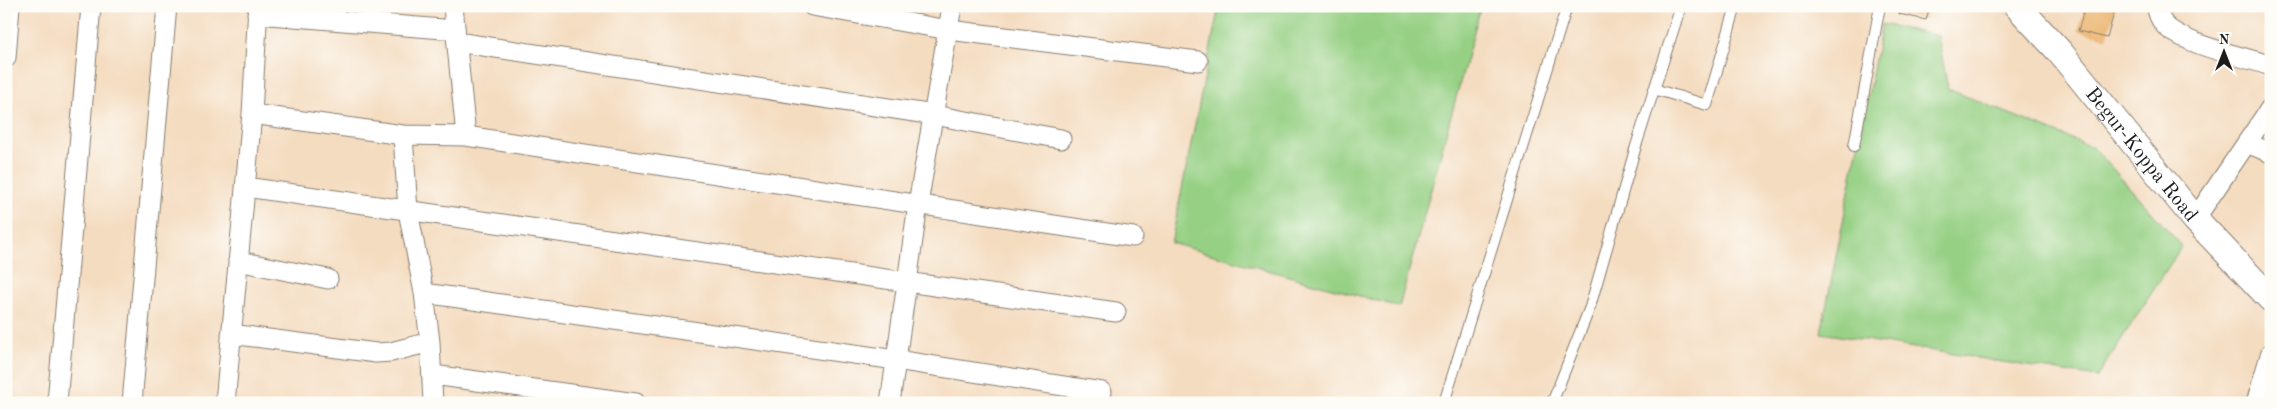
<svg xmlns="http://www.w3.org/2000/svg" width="2277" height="409" viewBox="0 0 2277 409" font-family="'Old Standard TT',serif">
  <rect width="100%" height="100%" fill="#fdfcf7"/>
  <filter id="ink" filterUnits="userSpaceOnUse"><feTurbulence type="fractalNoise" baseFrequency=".02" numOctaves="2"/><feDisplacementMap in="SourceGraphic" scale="10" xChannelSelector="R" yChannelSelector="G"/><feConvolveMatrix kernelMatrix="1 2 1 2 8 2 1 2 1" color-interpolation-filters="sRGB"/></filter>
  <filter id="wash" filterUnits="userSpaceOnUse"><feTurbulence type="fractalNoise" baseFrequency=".0096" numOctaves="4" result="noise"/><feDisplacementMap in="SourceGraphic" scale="20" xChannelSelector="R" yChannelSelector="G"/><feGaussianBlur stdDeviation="1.12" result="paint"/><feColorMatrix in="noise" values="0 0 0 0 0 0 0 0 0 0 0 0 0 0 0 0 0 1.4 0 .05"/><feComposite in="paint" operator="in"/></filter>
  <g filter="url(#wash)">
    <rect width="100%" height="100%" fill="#f4dcc0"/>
    <!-- green -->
    <path fill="#96d084" stroke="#597650" d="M1219,6H1481L1399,307L1171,243Z
      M1882,24L1938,36L1948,89L2094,148L2182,246L2097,377L1821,333Z"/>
    <g id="blocks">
      <!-- building -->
      <path fill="#ecb671" d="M1901,6H1930L1926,20L1899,14Z
        M2085,6H2116L2107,38L2078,31Z"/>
    </g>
  </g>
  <g filter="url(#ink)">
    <use href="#blocks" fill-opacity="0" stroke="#887c6e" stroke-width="1"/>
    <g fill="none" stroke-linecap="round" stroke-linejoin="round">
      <defs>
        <path id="service" d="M1654,89L1707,105L1736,6
          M1854,146L1880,6
          M1444,403L1567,6
          M1552,403L1590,307L1636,146L1681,6"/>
        <path id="minor" d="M812,6L949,30L1198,61
          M2157,6C2157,14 2162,24 2169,29C2196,48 2239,55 2271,66
          M257,14L455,30
          M457,42L934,115L1061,139
          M6,58L10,6
          M252,114L403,135L466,136L453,6
          M403,135L408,211L424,293L430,342L433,403
          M466,136L1133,237
          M2247,143L2271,153
          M245,187L1116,312
          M2195,219L2271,107
          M238,261L328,279
          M424,293L896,360L1102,392
          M231,334L376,353L391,352L430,342
          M433,375L636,403
          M57,403L91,6
          M132,403L167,6
          M225,403L252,114L258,6
          M890,403L918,204L952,6
          M2256,403L2271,352"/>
        <g id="secondary">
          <path id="s1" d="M2017,6L2059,51L2195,219L2271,299"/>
        </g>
      </defs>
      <!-- service casing -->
      <use href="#service" stroke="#887c6e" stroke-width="12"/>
      <!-- minor casing -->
      <use href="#minor" stroke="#887c6e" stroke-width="21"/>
      <!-- secondary casing -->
      <use href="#secondary" stroke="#887c6e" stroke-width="28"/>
      <!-- service -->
      <use href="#service" stroke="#fff" stroke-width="10"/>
      <!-- minor -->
      <use href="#minor" stroke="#fff" stroke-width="19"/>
      <!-- secondary -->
      <use href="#secondary" stroke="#fff" stroke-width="26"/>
    </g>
  </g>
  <g text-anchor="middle" stroke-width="5" stroke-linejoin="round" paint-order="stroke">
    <!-- street labels -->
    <g font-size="20" fill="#1c1c1c" stroke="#fdfcf7">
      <text dy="7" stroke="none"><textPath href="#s1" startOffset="194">Begur-Koppa Road</textPath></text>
    </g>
  </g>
  <!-- margin -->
  <rect width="2277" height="409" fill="none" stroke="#fdfcf7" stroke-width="25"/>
  <!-- north arrow -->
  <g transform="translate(2224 52)" stroke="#fdfcf7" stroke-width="4" paint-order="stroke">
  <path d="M0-4L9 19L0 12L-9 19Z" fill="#1c1c1c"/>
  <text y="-8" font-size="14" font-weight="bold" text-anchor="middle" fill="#1c1c1c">N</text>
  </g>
</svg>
